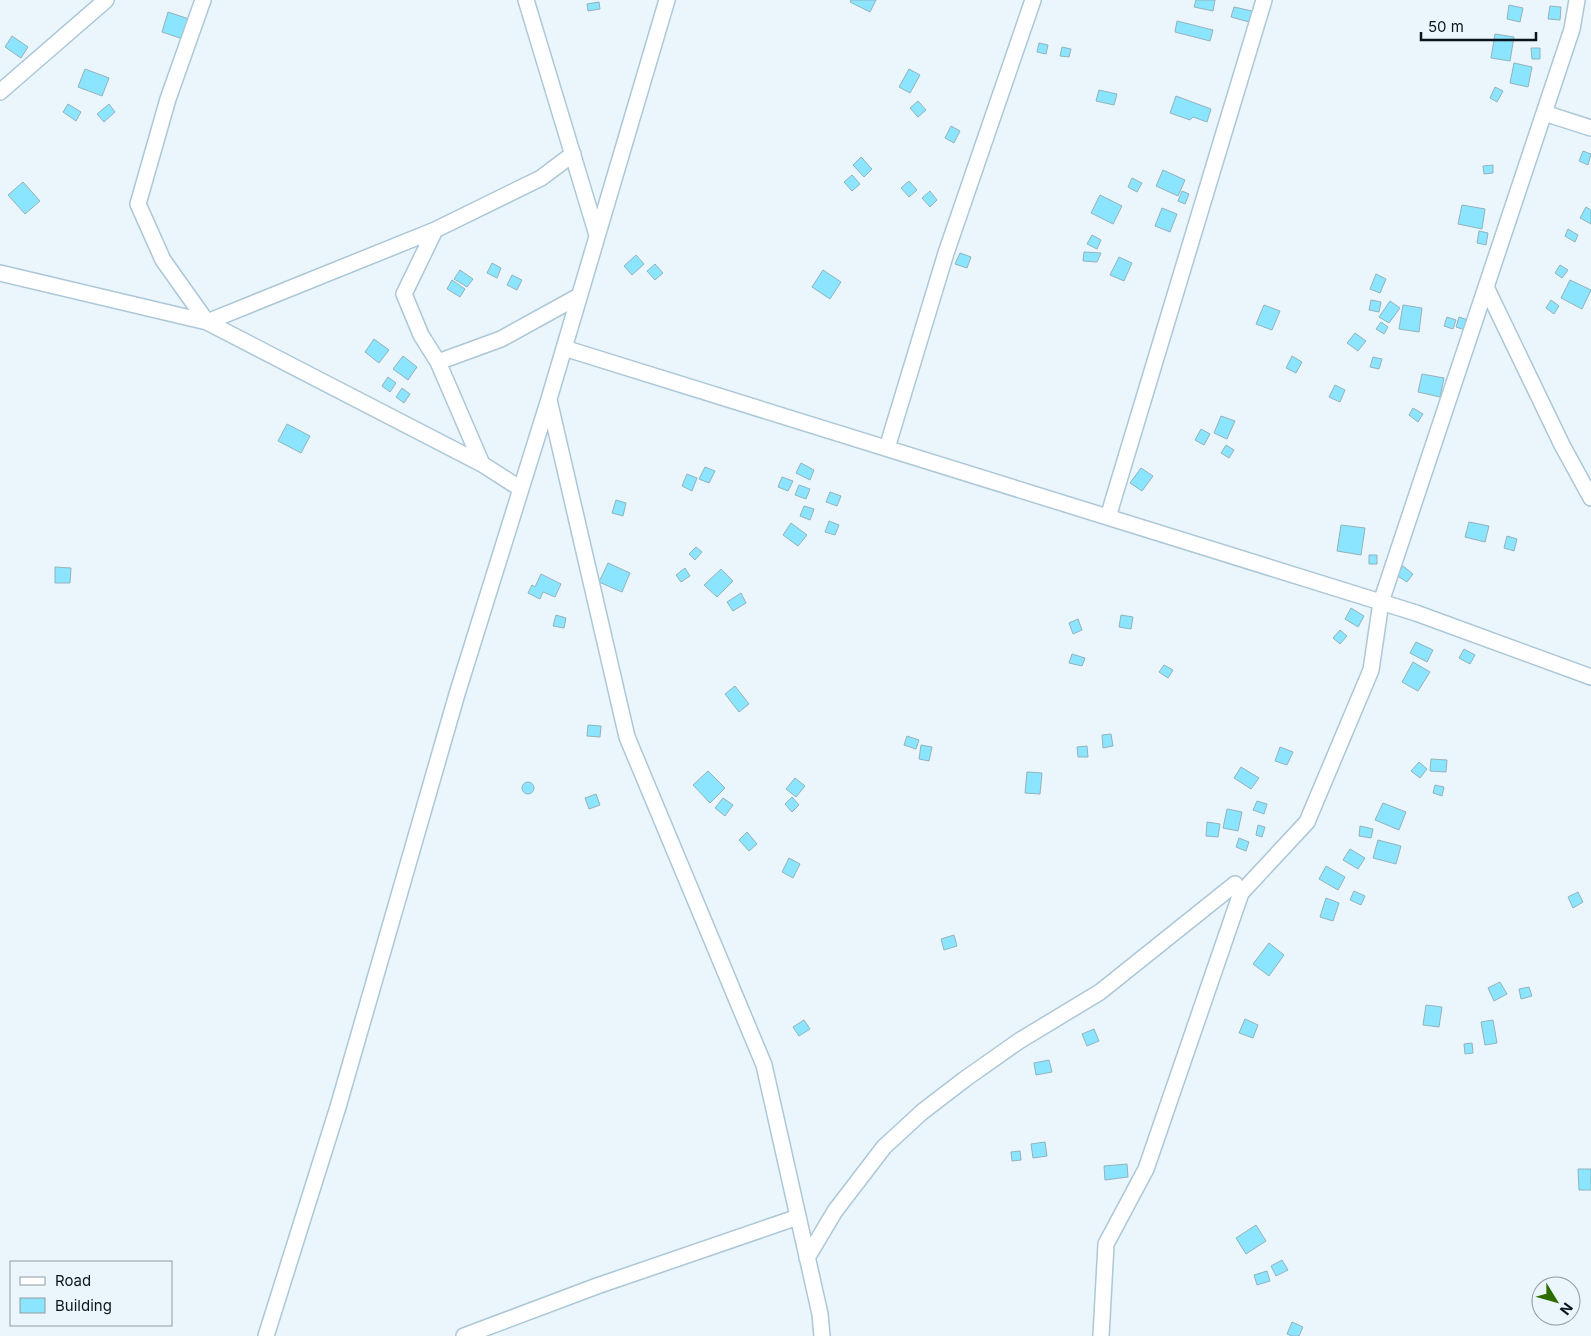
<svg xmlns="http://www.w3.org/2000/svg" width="1591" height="1336" viewBox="0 0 1591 1336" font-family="Inter,sans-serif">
  <rect width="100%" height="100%" fill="#eaf5fc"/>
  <!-- building -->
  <path fill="#8be5fe" stroke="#93b3bc" d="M851,0H876L870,12L850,2Z
    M1196,0H1215L1213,11L1194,7Z
    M599,2L600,9L588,11L587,4Z
    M1509,5L1523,8L1520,22L1507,19Z
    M1550,6L1561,7L1560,20L1548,19Z
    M1234,7L1252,11L1249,22L1231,17Z
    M168,12L192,20L186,40L162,32Z
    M1177,21L1213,30L1210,41L1175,32Z
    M1495,34L1514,37L1510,61L1491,58Z
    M12,36L28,47L21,58L5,47Z
    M1039,43L1048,45L1046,54L1037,52Z
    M1062,47L1071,49L1069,57L1060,56Z
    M1531,48H1540V59H1532Z
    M1514,63L1532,67L1528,87L1510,83Z
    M85,69L109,78L102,96L78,87Z
    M909,69L920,75L910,93L899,87Z
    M1495,87L1503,91L1497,102L1490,98Z
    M1099,90L1117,94L1114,105L1096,101Z
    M1176,96L1211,109L1207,122L1193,117L1190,120L1170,113Z
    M918,101L926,110L918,117L910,108Z
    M68,104L81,112L76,121L63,112Z
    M109,104L115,112L104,122L97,114Z
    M951,126L960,131L954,143L945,138Z
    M1583,151L1591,154L1588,165L1579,161Z
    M861,157L872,169L864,177L853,165Z
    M1493,165V173L1484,174L1483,166Z
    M1163,170L1185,180L1178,196L1156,186Z
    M852,175L860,184L852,191L844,182Z
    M1132,178L1142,183L1137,192L1128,187Z
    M909,181L917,190L909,197L901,188Z
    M23,182L40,201L25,214L8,195Z
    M930,191L937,200L930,207L922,198Z
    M1182,191L1189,194L1185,204L1178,201Z
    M1100,195L1122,206L1113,224L1091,213Z
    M1462,205L1485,209L1482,229L1458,224Z
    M1586,207L1591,210V224L1580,218Z
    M1162,208L1177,214L1170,232L1155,226Z
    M1568,229L1578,235L1575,242L1565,236Z
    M1479,231L1488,233L1486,245L1477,243Z
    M1092,235L1101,240L1097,249L1087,244Z
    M1084,252L1101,253L1097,262L1083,261Z
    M960,253L971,257L967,268L955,264Z
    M636,255L644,264L632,275L624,266Z
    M1119,257L1132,263L1124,281L1110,275Z
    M492,263L501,268L497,278L487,273Z
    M655,264L663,273L655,280L647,271Z
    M1560,265L1568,270L1562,278L1555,273Z
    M460,270L473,279L467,287L454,279Z
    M823,270L841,282L830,299L812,287Z
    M1376,274L1386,279L1380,293L1370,289Z
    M512,275L522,280L517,290L507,285Z
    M452,280L465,289L460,297L447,289Z
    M1570,280L1591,290L1582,309L1561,298Z
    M1371,300L1381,302L1379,312L1369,310Z
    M1551,300L1559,306L1554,314L1546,308Z
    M1390,301L1400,308L1389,323L1379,317Z
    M1264,305L1280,311L1272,330L1256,324Z
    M1403,305L1422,308L1419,332L1399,329Z
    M1447,317L1456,320L1453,329L1444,326Z
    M1459,317L1471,321L1468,331L1456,327Z
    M1381,322L1388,327L1384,334L1376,329Z
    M1355,333L1366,341L1358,351L1347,343Z
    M374,339L389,350L379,363L365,352Z
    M403,356L417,367L408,380L393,369Z
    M1292,356L1302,362L1296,373L1286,368Z
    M1373,357L1382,359L1379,369L1370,367Z
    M1422,374L1444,378L1440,397L1418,392Z
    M388,377L396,383L390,392L382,386Z
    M1335,385L1345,390L1340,402L1329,397Z
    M402,388L410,394L404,403L396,397Z
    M1413,408L1423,414L1418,422L1409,415Z
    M1221,416L1235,421L1227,439L1214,433Z
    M287,424L310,436L301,453L278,441Z
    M1201,429L1210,434L1204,445L1195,440Z
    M1226,445L1234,450L1229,458L1221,453Z
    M801,463L814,470L810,480L796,473Z
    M705,467L715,471L709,483L699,479Z
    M1141,468L1153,476L1142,491L1130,483Z
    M687,474L697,478L692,491L682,486Z
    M782,477L793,481L788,491L778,487Z
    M799,485L810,489L806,499L795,495Z
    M830,492L841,496L837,506L826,502Z
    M616,500L626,503L623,516L612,513Z
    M804,506L814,509L810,520L800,516Z
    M829,521L839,525L835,535L825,532Z
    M1469,522L1489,526L1485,542L1465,537Z
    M791,523L807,535L798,546L783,535Z
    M1341,525L1365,528L1361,555L1337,551Z
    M1507,536L1517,539L1514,551L1504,548Z
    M696,547L702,552L695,560L689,554Z
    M1369,555H1377V564H1369Z
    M608,563L630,573L622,592L599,582Z
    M1403,566L1413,574L1407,582L1396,575Z
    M55,567L71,568L70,583H55Z
    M685,568L690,576L681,582L676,575Z
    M721,569L733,581L717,597L704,585Z
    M541,574L561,584L555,597L543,592L540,599L528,593L532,585L535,587Z
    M741,593L746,603L733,611L727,602Z
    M1351,608L1364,616L1358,627L1345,619Z
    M556,615L566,618L564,628L553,626Z
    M1121,615L1133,617L1131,629L1119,627Z
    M1078,619L1082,630L1073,634L1069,623Z
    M1340,630L1347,636L1340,644L1333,638Z
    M1416,642L1433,650L1427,662L1410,653Z
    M1464,649L1475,655L1470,664L1459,658Z
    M1072,654L1085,658L1082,666L1069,663Z
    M1413,662L1430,672L1418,691L1402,682Z
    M1164,665L1173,670L1168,678L1159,672Z
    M735,686L749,704L739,712L725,694Z
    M588,725L601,726L600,737L587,736Z
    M1111,734L1113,746L1103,748L1102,735Z
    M907,736L919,740L916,749L904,745Z
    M921,745L932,747L929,761L919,759Z
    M1087,746L1088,757H1078L1077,747Z
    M1280,747L1293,752L1287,765L1275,761Z
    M1431,759L1447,760L1446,772L1430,771Z
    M1419,762L1427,769L1420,778L1411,771Z
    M1241,767L1259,778L1251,789L1234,778Z
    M708,771L725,788L710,803L693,785Z
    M1027,772L1042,773L1040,794L1025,793Z
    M795,778L805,786L796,797L786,789Z
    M522 788a6 6 0 1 1 12 0a6 6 0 1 1-12 0Z
    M1435,785L1444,787L1442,796L1433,793Z
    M596,794L600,805L589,809L585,798Z
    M792,797L799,805L792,812L785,804Z
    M723,798L733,805L725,816L715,808Z
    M1257,801L1267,804L1264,814L1253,810Z
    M1383,803L1406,812L1399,830L1375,820Z
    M1227,809L1242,812L1238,831L1223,828Z
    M1207,822L1220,824L1218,837L1206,836Z
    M1258,825L1265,827L1262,837L1256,835Z
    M1360,826L1373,829L1371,838L1359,836Z
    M747,832L757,844L749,851L739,840Z
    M1239,838L1249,842L1246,851L1236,847Z
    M1378,840L1401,846L1396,864L1373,858Z
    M1350,849L1365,858L1358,869L1343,860Z
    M789,858L800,864L793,878L782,872Z
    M1326,866L1345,877L1338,890L1319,879Z
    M1354,891L1365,896L1361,905L1350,900Z
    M1578,892L1583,902L1573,908L1568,897Z
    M1326,898L1339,903L1333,921L1320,917Z
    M954,935L957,946L944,950L941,939Z
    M1269,943L1284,955L1269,976L1253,964Z
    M1500,982L1507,994L1494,1001L1488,988Z
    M1529,987L1532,996L1521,999L1519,989Z
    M1426,1005L1442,1007L1439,1027L1423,1025Z
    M1245,1019L1258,1025L1253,1038L1239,1033Z
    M804,1020L810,1029L799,1036L793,1027Z
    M1493,1020L1497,1043L1485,1045L1481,1022Z
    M1094,1029L1099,1041L1087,1046L1082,1034Z
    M1472,1043L1473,1053L1465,1054L1464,1044Z
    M1049,1060L1052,1072L1036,1075L1034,1063Z
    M1045,1142L1047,1156L1033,1158L1031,1144Z
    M1020,1151L1021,1160L1012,1161L1011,1152Z
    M1127,1164L1128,1177L1105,1180L1104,1166Z
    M1578,1169H1591V1190H1579Z
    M1256,1225L1266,1241L1246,1254L1236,1238Z
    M1282,1260L1288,1270L1276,1276L1271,1266Z
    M1267,1271L1270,1281L1257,1285L1254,1275Z
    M1292,1322L1303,1327L1299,1336H1292L1287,1334Z"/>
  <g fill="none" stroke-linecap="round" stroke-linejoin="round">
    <defs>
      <path id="minor" d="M203,0L168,99L138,204L163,260L207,322L482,464
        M526,0L597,235
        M0,92L106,0
        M1544,113L1591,128
        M573,154L541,178L435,230L404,294L421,335L438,362L501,339L579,296
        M0,273L207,322L435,230
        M1486,287L1562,445L1591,498
        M564,348L1416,613L1591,677
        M438,362L482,464L521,489
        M549,400L627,737L764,1065L820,1314L822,1336
        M887,448L946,253L1033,0
        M1108,517L1264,0
        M807,1258L835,1211L884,1147L922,1112L965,1079L1019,1041L1100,992L1235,884
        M266,1336L338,1107L457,694L549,399L667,0
        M464,1336L597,1286L798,1217
        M1101,1336L1106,1244L1146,1169L1241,893L1307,822L1371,670L1381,602L1572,29L1577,0"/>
    </defs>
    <!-- minor casing -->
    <use href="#minor" stroke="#acc7d8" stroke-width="18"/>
    <!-- minor -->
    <use href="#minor" stroke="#fff" stroke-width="15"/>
  </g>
  <!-- legend -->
  <rect x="10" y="1261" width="162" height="65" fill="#eaf5fc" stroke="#919ba2"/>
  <rect x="20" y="1277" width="25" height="8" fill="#ffffff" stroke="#919ba2"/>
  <text x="55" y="1286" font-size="15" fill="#0b151b">Road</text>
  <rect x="20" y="1298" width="25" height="15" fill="#8be5fe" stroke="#919ba2"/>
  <text x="55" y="1311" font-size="15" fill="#0b151b">Building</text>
  <!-- north arrow -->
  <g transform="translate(1556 1301) rotate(127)"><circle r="24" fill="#eaf5fc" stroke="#919ba2"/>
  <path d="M0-4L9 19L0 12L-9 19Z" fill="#2e6c00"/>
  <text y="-8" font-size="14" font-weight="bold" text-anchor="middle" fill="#0b151b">N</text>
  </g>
  <!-- scale -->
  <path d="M1421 32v8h115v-8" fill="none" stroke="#0b151b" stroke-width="2.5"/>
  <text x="1428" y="32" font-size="15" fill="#0b151b" stroke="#eaf5fc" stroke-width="4" paint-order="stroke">50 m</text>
</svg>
